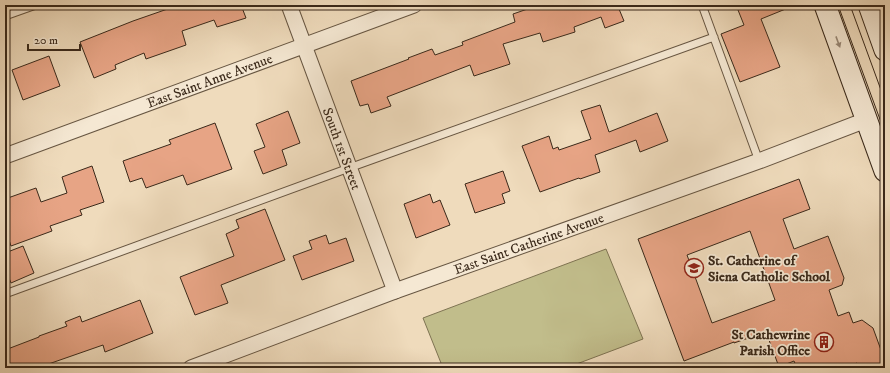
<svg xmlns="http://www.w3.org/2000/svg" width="890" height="373" viewBox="0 0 890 373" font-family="'IM FELL DW Pica',serif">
  <rect width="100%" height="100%" fill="#efdbbc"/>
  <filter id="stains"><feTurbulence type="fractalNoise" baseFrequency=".005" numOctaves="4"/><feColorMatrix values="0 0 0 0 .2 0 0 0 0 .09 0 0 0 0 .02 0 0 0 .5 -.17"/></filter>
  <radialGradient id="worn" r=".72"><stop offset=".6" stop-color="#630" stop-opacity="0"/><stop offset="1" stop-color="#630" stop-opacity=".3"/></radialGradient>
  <!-- green -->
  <path fill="#c1bd8b" stroke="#7e7352" d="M606,249L643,339L566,368H443L423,318Z"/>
  <!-- building -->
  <path fill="#e7a485" stroke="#3a291a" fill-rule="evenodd" d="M179,5H241L246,18L217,27L214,20L182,31L186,45L146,59L144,53L115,65L116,69L94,78L80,42L133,21Z
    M539,5H628V6L619,9L624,21L605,28L601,17L574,27L575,32L543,42L540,33L503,44L510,64L474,76L470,65L387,97L391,106L371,113L368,104L360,106L351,81L409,59L408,58L432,49L435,55L463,45L462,42L515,22L513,14Z
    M736,5H793V6L761,19L780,67L740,82L721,34L744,25Z
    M49,56L60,86L23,100L12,70Z
    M600,105L609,132L657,113L668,141L640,152L636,140L595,155L600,172L580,179L579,178L540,192L522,146L549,136L553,149L558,147L559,150L591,139L581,111Z
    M288,111L300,143L282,150L287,165L263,174L254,151L265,147L256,124Z
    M215,123L232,169L187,185L183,175L146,188L142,178L130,182L123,161L171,144L169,140Z
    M92,166L104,202L80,210L82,215L50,226L52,231L11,246L5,228V199L36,188L41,202L67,193L62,177Z
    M503,171L510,191L502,194L505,203L475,213L465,184Z
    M799,179L810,209L783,219L794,249L828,236L844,278L842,285L829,290L838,316L849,312L853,323L862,320L873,328L881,350L885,348V365L877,368H859L857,363L844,368H797L794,361L779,367L766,332L734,343V342L684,361L638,239ZM750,231L775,300L712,323L687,255Z
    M430,194L433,203L440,200L450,225L416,238L404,204Z
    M265,209L285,260L221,285L228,303L195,315L180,277L234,256L226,234L239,228L236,220Z
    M326,235L329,244L346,238L354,261L302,280L293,256L312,249L309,241Z
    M23,246L34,273L11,283L5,268V253Z
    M140,300L153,333L105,352L103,345L37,368H5V350L39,337V336L67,326L65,322L80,316L82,322Z"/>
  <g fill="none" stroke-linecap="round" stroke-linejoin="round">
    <defs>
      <path id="service" d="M702,5L759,161
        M5,16L36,5
        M5,294L349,168L714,37"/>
      <g id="minor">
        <path id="s1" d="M289,5L395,291"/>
        <path id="s2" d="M5,156L414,5"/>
        <path id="s3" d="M191,368L395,291L759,161L866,120"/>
      </g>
      <path id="secondary" d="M825,5L885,171
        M869,5L885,50"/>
    </defs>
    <!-- service casing -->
    <use href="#service" stroke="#675642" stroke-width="9"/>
    <!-- minor casing -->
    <use href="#minor" stroke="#675642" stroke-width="17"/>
    <!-- secondary casing -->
    <use href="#secondary" stroke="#3a291a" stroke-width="23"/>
    <!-- service -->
    <use href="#service" stroke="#f5e8d3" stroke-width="7"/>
    <!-- minor -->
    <use href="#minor" stroke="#f5e8d3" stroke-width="15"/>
    <!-- secondary -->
    <use href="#secondary" stroke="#f5e8d3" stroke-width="21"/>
    <!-- tram -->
    <path stroke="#3a291a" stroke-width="1" d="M838,5L885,133
      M850,5L885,101"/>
  </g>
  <!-- one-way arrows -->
  <defs><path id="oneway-solid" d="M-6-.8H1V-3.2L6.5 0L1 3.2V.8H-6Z"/></defs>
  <use fill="#988876" href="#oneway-solid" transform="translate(838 42) rotate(70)"/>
  <!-- icons -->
  <defs>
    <symbol id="school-ring" viewBox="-11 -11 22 22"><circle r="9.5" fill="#f5e8d3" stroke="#8f2418" stroke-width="1.5"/><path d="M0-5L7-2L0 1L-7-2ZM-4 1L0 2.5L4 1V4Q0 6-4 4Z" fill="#8f2418"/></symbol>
    <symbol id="building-ring" viewBox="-11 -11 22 22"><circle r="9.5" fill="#f5e8d3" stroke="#8f2418" stroke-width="1.5"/><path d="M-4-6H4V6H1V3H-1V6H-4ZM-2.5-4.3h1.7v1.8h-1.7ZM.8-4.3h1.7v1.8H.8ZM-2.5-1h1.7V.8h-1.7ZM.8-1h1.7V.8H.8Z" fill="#8f2418"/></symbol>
  </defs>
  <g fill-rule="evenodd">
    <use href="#school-ring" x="683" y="257" width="22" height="22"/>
    <use href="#building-ring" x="813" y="331" width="22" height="22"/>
  </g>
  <g text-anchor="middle" stroke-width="3.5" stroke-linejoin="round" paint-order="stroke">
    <!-- street labels -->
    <g font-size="14" fill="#3a291a" stroke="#f5e8d3">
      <text dy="5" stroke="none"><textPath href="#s2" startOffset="218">East Saint Anne Avenue</textPath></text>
      <text dy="5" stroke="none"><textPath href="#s1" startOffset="153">South 1st Street</textPath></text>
      <text dy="5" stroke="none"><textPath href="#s3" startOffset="360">East Saint Catherine Avenue</textPath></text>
    </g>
    <!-- poi labels -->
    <g font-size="14" font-weight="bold" fill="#3a291a" stroke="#f5e8d3" text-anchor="start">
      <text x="708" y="265">St. Catherine of<tspan x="708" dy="16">Siena Catholic School</tspan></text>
      <text x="810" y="339" text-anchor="end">St Cathewrine<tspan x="810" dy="16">Parish Office</tspan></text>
    </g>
  </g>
  <!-- margin -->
  <rect width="890" height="373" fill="none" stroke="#efdbbc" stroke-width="20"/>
  <rect x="6" y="6" width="878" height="361" fill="none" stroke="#3a291a" stroke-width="2"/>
  <rect x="10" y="10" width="870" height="353" fill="none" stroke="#3a291a"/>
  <!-- scale -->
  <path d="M28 44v6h52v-6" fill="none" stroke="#3a291a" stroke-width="2"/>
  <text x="34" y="44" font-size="12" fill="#3a291a" stroke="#f5e8d3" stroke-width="3" paint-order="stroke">20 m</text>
  <rect width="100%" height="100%" filter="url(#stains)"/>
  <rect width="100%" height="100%" fill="url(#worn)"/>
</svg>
